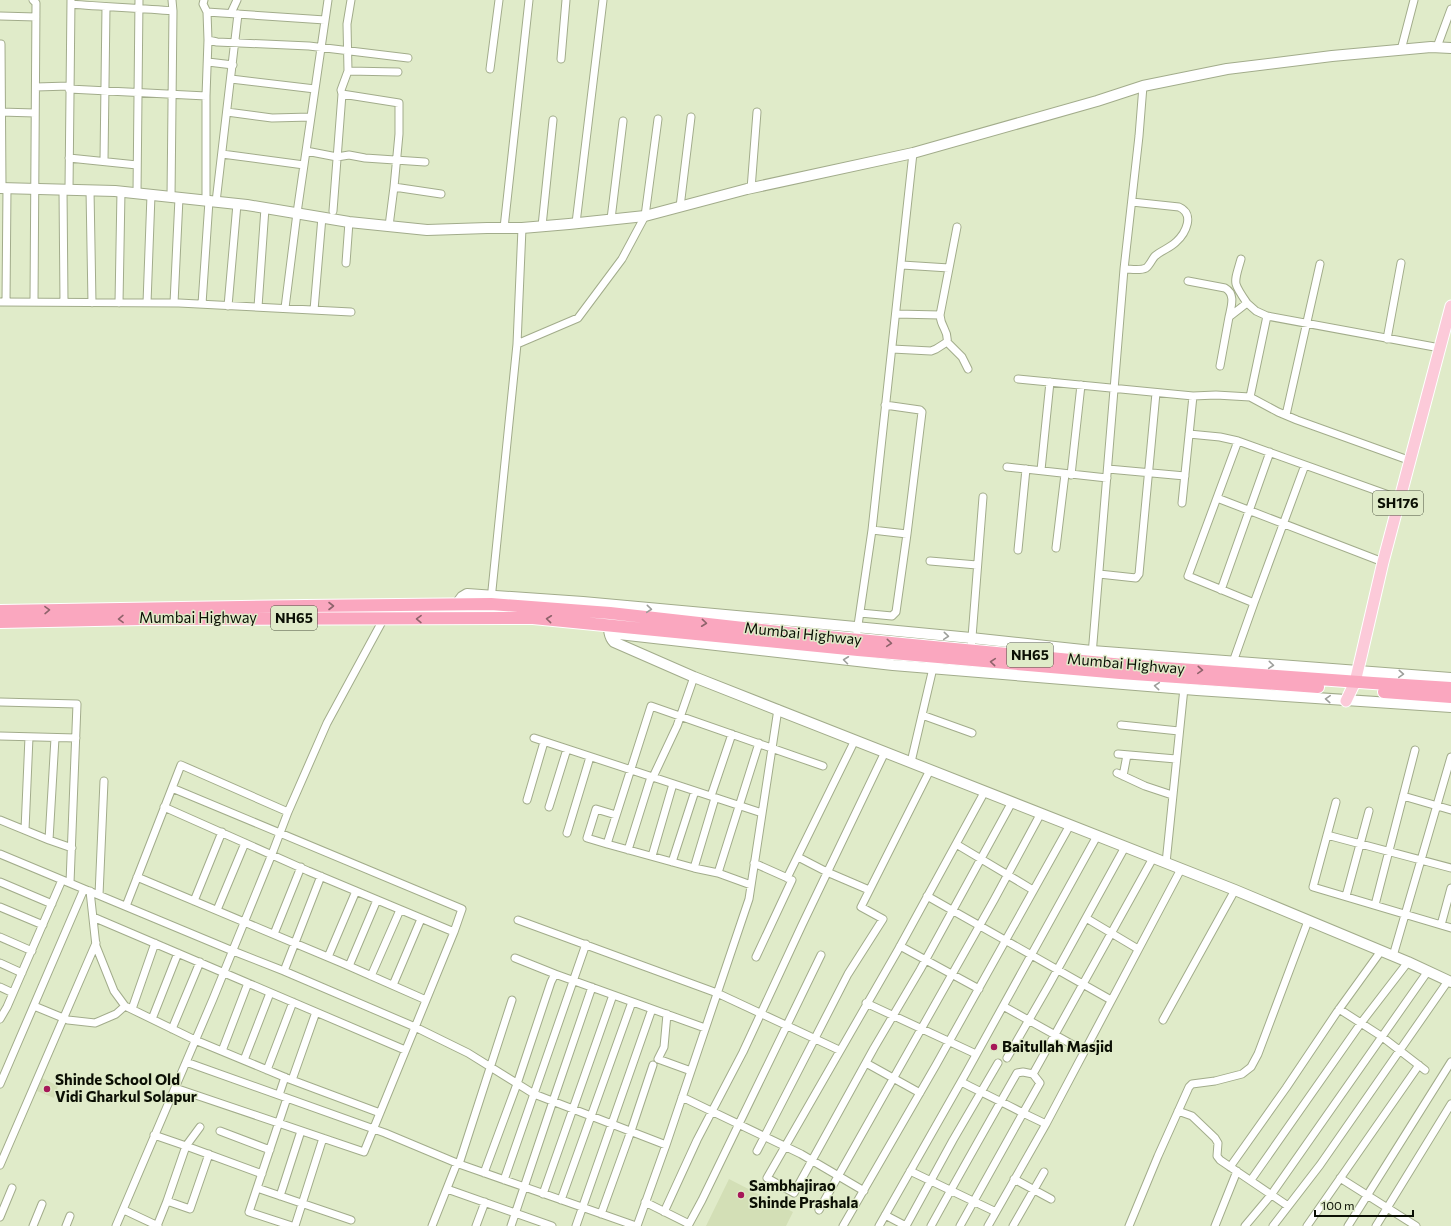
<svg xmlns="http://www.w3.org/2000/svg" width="1451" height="1226" viewBox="0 0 1451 1226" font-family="Commissioner,sans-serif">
  <rect width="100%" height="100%" fill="#e0ebc9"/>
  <!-- built -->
  <path fill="#d3dfb6" d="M42,1078L58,1086L54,1098L37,1091Z
    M729,1179L793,1212L786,1226H706Z"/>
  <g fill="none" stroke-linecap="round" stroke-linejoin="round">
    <defs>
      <path id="street" d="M33,0L36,3L34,302
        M204,0L203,4L207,12
        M351,0L347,24L348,71L398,72
        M71,4C105,7 139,8 173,11L172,0
        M231,13L237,0
        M0,16L36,17
        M208,40L207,12L325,20
        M1,44L2,187
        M1437,47L1451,9
        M1401,50L1414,0
        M561,59L566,0
        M208,62L233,65
        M490,69L499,0
        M231,79L315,89
        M36,87L69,86
        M69,89L206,96
        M342,94L399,103V134L394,187
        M0,112L35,113
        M227,112L272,118L311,117
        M306,151L337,157L349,155L365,158L425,162
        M222,154L304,165
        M69,158L137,165
        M104,161L106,7
        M63,189L64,302
        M69,189L71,0
        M751,189L757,112
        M90,190L92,303
        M137,193L139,0
        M171,197L173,11
        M206,201V96L208,40L217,42L309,46L408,58
        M216,202L238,14
        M680,207L691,117
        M333,211L342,94L341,90L348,71
        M611,219L623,121
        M576,223L603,0
        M389,226L394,187L441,194
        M542,226L553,120
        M504,228L529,0
        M1241,259C1234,284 1232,281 1247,303
        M346,263L349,222
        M902,265L949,268
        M1124,269C1131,269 1140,271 1146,268C1150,265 1152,259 1155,256C1162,250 1170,248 1176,242C1186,233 1195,214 1179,207L1132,202
        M1188,281L1225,288C1236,294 1231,307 1229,317
        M0,302L179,303L351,312
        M6,302L7,188
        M119,303L121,191
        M147,303L151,195
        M174,303L179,198
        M202,304L209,201
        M228,306L237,204
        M258,307L265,208
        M285,308L297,213L328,0
        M314,310L322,217
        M896,314L940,315
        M1267,316L1440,348
        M1387,339L1401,263
        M947,342C949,330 941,329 940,315L957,227
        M517,344L522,228
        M892,349L931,351L936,349L947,342L962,357L968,369
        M1220,366L1229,317L1247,303L1256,311L1267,316L1250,397
        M1018,379L1193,396L1216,395L1250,397L1278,412L1297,420L1411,461
        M885,405L920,410L922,412L907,534
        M1286,415L1320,264
        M1189,434L1220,437L1238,441L1400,499
        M1238,441L1188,576L1254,603L1305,465
        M1007,467L1107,478
        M1108,469L1185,476
        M1041,470L1050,382
        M1071,475L1081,385
        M1217,498L1383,562
        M1182,503L1193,396
        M1056,548L1065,474
        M1018,550L1026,469
        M930,561L977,565
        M1099,574L1136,578L1139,574L1156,393
        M1221,590L1270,452
        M491,600L517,344L578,318L622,259L645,216L658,119
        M860,613L892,616L896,612L907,534L872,530
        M857,632L872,530L913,153
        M971,650L983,497
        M1092,655L1124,269L1139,136L1143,86
        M1233,662L1254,603
        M0,702L77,704L70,883
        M922,715L972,733
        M1121,725L1179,731
        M0,736L76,738
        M534,738L762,813
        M1118,754L1176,759
        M911,762L933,668L934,657
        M1117,773L1145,786L1172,795
        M1123,776L1127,755
        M985,791L898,950L767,1178L794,1193L874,1048L920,970L1012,802
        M711,796L732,734
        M1403,796L1451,810
        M527,800L544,742
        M1336,802L1313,887L1451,928
        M164,807L308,871L454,932L462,909L172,788
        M549,807L567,749
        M288,812L327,723L384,618
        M0,820L49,840L55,738
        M25,830L29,737
        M567,833L590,757
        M1327,835L1451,868
        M49,840L72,848
        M607,844L587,838L596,809L616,815
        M956,844L1033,890
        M628,850L650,780L653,777L677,726L694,677
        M0,854L228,949L284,971L415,1027L468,1053L534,1094L666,1145
        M652,856L673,784
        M798,857L827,872L869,890
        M672,862L695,791
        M754,863L792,880L756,957
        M1166,863L1184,688
        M694,868L715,798
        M718,873L759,743
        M137,877L342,963L426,1000
        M787,878L855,740
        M0,882L52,904
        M751,885L718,873L694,868L607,844L651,706L823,766
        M90,891L96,946L114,991L125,1006L195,1040L289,1079L380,1113
        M99,895L104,781
        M927,896L1111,1000
        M1346,896L1369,811
        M194,901L222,832
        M1375,905L1415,750
        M0,907L43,925
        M217,910L245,843
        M93,917L405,1050
        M1086,918L1138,949
        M518,920L717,993L839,1050
        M1441,925L1451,888
        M274,934L301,867
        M0,937L32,951
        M900,946L979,989
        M1393,956L1451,757
        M328,957L356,891
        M515,958L555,974
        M0,963L22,973
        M349,966L377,900
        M284,971L321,876
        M371,976L400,910
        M393,985L421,919
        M0,987L13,993
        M866,1003L976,1054
        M34,1006L68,1020L95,1023L116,1014L125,1006
        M1003,1006L1084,1051
        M132,1009L155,943
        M1339,1009L1381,1036L1425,1070
        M667,1014L664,1047L658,1059L691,1071
        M0,1019L7,1007L62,880
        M152,1019L178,953
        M1163,1020L1235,890
        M172,1029L200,962
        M222,1051L248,983
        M1007,1058L1049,985L1125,847
        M244,1060L270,993
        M186,1062L385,1133L459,1164L636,1226
        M866,1063L920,1093
        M267,1070L293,1002
        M1033,1074L1153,858
        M292,1080L316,1012
        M0,1084L84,889
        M175,1088L364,1152L454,932
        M279,1095L285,1077
        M682,1097L801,1154L864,1191
        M287,1098L249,1212L292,1226
        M1178,1111L1192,1116L1215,1138L1218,1143L1217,1156L1220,1160L1288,1206
        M1046,1124L1181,869
        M220,1131L270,1150
        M154,1135L186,1146L200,1127
        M757,1151L848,974L883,919L861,907L930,770
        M459,1164L512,1000
        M0,1165L96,943
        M1230,1167L1286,1088L1337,1012L1381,951
        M910,1171L996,1212
        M484,1173L517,1084L551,982L555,974L705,1028
        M1340,1178L1416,1226
        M1014,1179L1051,1199
        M504,1180L586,944
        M1251,1180L1361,1023L1408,962
        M257,1188L351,1220
        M447,1189L552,1226
        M543,1194L613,995
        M280,1196L301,1131
        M561,1200L632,1002
        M167,1201L190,1209L209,1154
        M645,1202L689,1224
        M124,1210L158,1226
        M819,1210L994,900L1041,813
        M664,1212L697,1140L743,1052L802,925L885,752
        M601,1214L631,1131L653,1065
        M885,1215L906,1226L953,1140L998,1063
        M0,1217L12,1188
        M33,1226L42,1204
        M66,1226L70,1216
        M116,1226L213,999L272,854L288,812L181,765L126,906
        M157,1226L167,1201L186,1146L262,1174
        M295,1226L323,1138
        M432,1226L457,1163
        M476,1226L485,1202
        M511,1226L553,1101L592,987
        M576,1226L652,1009
        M637,1226L666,1145L749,899L778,709
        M688,1226L702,1200L821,955
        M843,1226L936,1065L1070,825
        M879,1226L966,1073L1097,836
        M931,1226C959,1175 988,1124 1017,1073L1023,1072L1033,1074L1040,1083L1023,1113C1002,1102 981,1092 961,1082
        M960,1226L1023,1113L1046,1124L988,1226
        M1013,1226L1044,1172
        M1129,1226L1158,1156L1189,1087L1192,1084L1215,1081L1242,1074L1251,1067L1258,1054L1308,921
        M1215,1226L1237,1171
        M1245,1226L1271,1195L1428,971
        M1273,1226L1320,1165L1448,981
        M1307,1226L1419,1065
        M1348,1226L1451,1062
        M1376,1226L1451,1104"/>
      <path id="secondary" d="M0,188L115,191L247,205L349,222L427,230L487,228H522L569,224L645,216L747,189L913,153L1097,101L1143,86L1227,69L1332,56L1431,47L1451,48
        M456,605L462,597L467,594L583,602L792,621L971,638L1092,651L1451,678
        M609,619C609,627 608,636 614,642L694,677L1235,890L1408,962L1451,982
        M610,633L893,665L1197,690L1451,707"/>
      <path id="primary" d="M1346,701L1355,682L1361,657L1383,562L1451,306"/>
      <path id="highway" d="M0,611L306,606L491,604L610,613L796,634L1124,665L1373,683L1451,688
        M0,622L142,619L533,618L858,650L1120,673L1318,687
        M1384,692L1451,697"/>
    </defs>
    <!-- street casing -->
    <use href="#street" stroke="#a2ac8b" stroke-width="9"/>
    <!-- secondary casing -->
    <use href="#secondary" stroke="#a2ac8b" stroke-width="12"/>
    <!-- primary casing -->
    <use href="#primary" stroke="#fff" stroke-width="13"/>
    <!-- highway casing -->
    <use href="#highway" stroke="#fff" stroke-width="14"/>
    <!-- street -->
    <use href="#street" stroke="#fff" stroke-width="7"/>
    <!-- secondary -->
    <use href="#secondary" stroke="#fff" stroke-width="10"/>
    <!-- primary -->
    <use href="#primary" stroke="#fccad9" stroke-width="11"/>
    <!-- highway -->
    <use href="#highway" stroke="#faa7bf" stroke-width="12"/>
  </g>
  <!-- one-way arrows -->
  <defs><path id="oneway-chevron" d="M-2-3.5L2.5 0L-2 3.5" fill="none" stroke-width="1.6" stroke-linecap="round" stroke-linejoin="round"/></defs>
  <g stroke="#8e636b">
    <use href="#oneway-chevron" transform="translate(331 606)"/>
    <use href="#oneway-chevron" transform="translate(47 610) rotate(-1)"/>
    <use href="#oneway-chevron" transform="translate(121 619) rotate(179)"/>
    <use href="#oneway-chevron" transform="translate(419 619) rotate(-179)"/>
    <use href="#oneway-chevron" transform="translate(549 619) rotate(-174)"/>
    <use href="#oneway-chevron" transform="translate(704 623) rotate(6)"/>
    <use href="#oneway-chevron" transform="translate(889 643) rotate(5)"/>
    <use href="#oneway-chevron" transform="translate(993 662) rotate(-175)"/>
    <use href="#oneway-chevron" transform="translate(1200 670) rotate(4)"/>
  </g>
  <g stroke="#9d9f9b">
    <use href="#oneway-chevron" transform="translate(649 609) rotate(5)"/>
    <use href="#oneway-chevron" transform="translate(946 636) rotate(5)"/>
    <use href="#oneway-chevron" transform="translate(846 660) rotate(-173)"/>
    <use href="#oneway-chevron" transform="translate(1271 665) rotate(5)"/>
    <use href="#oneway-chevron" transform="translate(1401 674) rotate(4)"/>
    <use href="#oneway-chevron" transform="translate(1157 686) rotate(-175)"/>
    <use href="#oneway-chevron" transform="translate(1328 699) rotate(-176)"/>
  </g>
  <!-- markers -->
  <g fill="#a61758" stroke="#e0ebc9" stroke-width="1.5">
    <circle cx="994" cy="1047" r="4"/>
    <circle cx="47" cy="1089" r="4"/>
    <circle cx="741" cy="1195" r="4"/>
  </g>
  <g text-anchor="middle" stroke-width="3" stroke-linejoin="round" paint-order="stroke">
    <!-- shield labels -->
    <g fill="#e0ebc9" stroke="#4b513f" stroke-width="1">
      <rect x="1373" y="491" width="50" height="24" rx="3"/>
      <rect x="271" y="606" width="46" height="24" rx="3"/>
      <rect x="1007" y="643" width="46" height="24" rx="3"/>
    </g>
    <g font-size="14" font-weight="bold" fill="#0b0f04">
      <text x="1398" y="508">SH176</text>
      <text x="294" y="623">NH65</text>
      <text x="1030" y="660">NH65</text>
    </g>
    <!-- street labels -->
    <g font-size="15" fill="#0b0f04" stroke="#e0ebc9">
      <text x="198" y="623">Mumbai Highway</text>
      <text transform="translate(803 634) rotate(6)" y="5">Mumbai Highway</text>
      <text transform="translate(1126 664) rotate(5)" y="5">Mumbai Highway</text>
    </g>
    <!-- poi labels -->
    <g font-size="15" font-weight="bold" fill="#0b0f04" stroke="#e0ebc9" text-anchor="start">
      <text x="1002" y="1052">Baitullah Masjid</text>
      <text x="55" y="1085">Shinde School Old<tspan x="55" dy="17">Vidi Gharkul Solapur</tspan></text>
      <text x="749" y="1191">Sambhajirao<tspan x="749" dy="17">Shinde Prashala</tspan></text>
    </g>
  </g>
  <!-- scale -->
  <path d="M1315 1210v6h98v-6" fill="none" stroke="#0b0f04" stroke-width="2"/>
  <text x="1321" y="1210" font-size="12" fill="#0b0f04" stroke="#e0ebc9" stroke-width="3" paint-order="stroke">100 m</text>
</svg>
